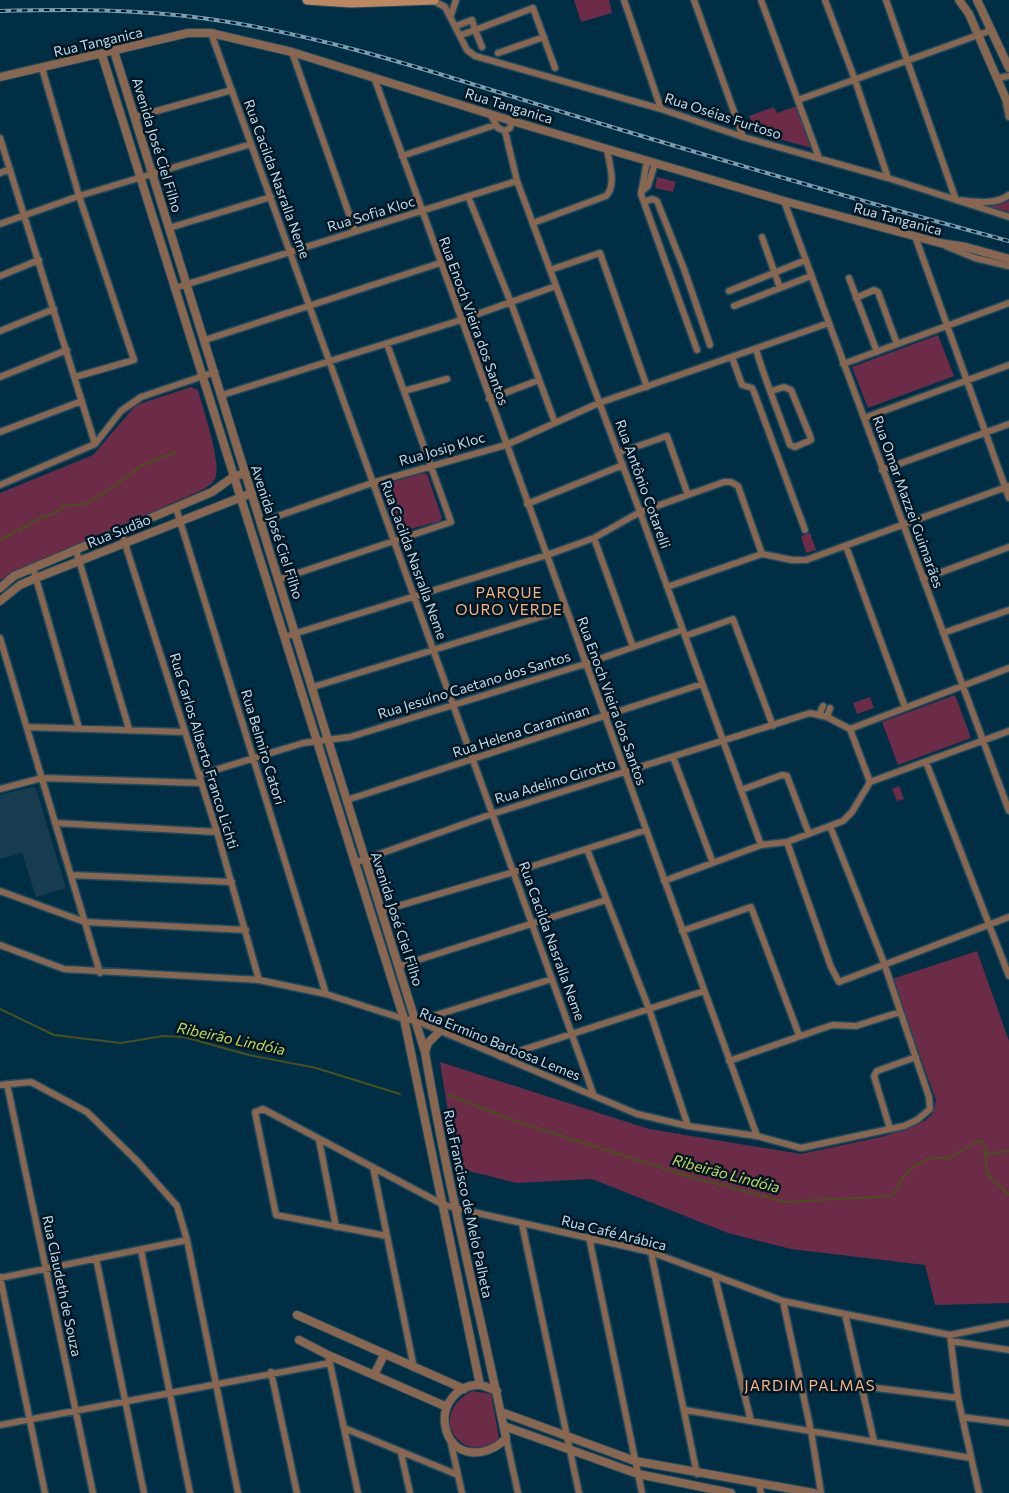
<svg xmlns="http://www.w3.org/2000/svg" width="1009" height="1493" viewBox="0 0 1009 1493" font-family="Commissioner,sans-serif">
  <rect width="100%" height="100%" fill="#002f45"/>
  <!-- built -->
  <path fill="#173c4f" d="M32,787L36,789L66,888L36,897L22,853L0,859V795Z"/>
  <!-- green -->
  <path fill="#6c2c48" d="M574,0H609L612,13L581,22Z
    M797,106L812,148L756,133L749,116L774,107L777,113Z
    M657,177L676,182L673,192L655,188Z
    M1009,201V212L982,206Z
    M938,335L954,376L868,408L852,367Z
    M191,387L198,390C203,409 220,458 216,475C215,483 207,487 200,491L0,580V493L93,455L136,405Z
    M422,473L427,474L442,518L440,521L399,532L395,529L383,487L386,484Z
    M810,533L816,550L806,553L801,536Z
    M955,695L971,738L898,765L882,722Z
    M870,697L874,708L857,714L853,703Z
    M899,786L904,799L897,801L892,789Z
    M977,951L1009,1041V1303L935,1305L925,1265L791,1249L728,1233L592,1179L517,1183L457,1168L440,1062L649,1129L801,1154L885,1136L914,1126L926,1120L933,1113L936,1100L892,979Z
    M472,1391L491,1394L499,1438C466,1469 423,1417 472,1391Z"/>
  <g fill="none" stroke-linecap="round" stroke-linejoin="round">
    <!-- stream -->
    <path stroke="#4a501c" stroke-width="2" d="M0,540L43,517L54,514L64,506L86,504L119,483L142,465L176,452
      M0,1009L54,1035L121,1043L163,1036L184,1037L249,1055L316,1068L400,1094
      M449,1095L509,1119L684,1175L786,1202L891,1196C897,1192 897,1184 902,1179C914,1164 929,1154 948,1159L977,1141L982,1142L988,1154L1009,1151
      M985,1152L987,1174L1009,1195"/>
    <defs>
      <path id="minor" d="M432,0L445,7L467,50L475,56L661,109L743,137L888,178L1009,217
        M624,0L661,109
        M694,0L743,137
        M761,0L819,158
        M825,0L855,80L888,178
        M886,0L956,200C974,201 994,206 1009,195
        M451,15L456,0
        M456,26L472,20L475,30L533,8L555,68
        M211,33L594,1096
        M461,35L475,30L482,47
        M292,52L355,231
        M498,53L544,37
        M42,68L79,196L134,360L75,377
        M374,77L757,1136
        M998,78L1009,76
        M798,100L992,30
        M1006,103L1009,117
        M490,114L498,128L505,131L510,128L512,121
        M135,117L232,90
        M505,131L517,181L640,512L761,845
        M0,138L95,444
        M402,156L495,125
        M647,161L641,194L697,350
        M0,173L10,169
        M641,192L648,186L655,163
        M468,196L511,303L555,423
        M784,201L1009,811
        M644,202L652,199L657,201L684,269L710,345
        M533,223L606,196C617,185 609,163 607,149
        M0,224L79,196L251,144
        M169,228L271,197
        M915,236L1009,498
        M762,237L780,288
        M946,246L975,258L1009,266
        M550,270L600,253L647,387
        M0,276L39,260
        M849,278L877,352
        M175,288L517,181
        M729,291L806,260
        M856,298L874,290L878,292L897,344
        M734,306L811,276
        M0,331L54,309
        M205,340L440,263
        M756,349C765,381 779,413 790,445L795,447L811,440L810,436L791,390L784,387L771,391
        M732,357L742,385L752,388L754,392L805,530
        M843,364L1009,303
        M0,377L67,350
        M404,391L447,379
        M222,395L461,320L556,286
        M489,399L539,380
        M864,418L1009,365
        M0,432L82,401
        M618,453L667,436L688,495
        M882,470L1009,424
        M0,485L95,444L121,411L141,397L215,372
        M527,504L623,465
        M176,508L326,994
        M261,522L372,483L506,445L599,403L829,323
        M121,531L217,832L259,980
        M594,538L633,647
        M846,546L905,707
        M76,550L129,729
        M33,568L79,728
        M280,579L451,522L387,344
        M923,579L1009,547
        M667,587L762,554L792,560H806L1009,486
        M943,633L1009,610
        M685,636L733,619L773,726
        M284,637L547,555L594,538L640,512L724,482H731L738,486L762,554
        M0,638L100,973
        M313,687L566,609
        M819,715L823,706
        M827,717L830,708
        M27,727L185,732
        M850,729L1009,668
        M850,729L870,782
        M673,757L713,863
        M926,762L1009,976
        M199,775L303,743L350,737L585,664L682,630
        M0,789L42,778L201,783
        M741,790L782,775L787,776L809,834
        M347,800L702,684
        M55,823L217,832
        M787,842L831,967L839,982L1009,917
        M587,849L649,1009L688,1126
        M354,863L492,814L810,713L827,717L850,729
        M71,875L232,882
        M664,881L761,845L787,842L843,821L852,812L870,782L1009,731
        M0,891L85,922L246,930
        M381,911L514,872L646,830
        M682,931L751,907L799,1035
        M0,945L64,969L259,980L326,994L404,1019L417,1021L637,1114L688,1126L757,1136L801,1148L904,1126L917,1120L930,1109L929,1097L884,963L830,826
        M399,966L606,900
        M417,1021L552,979
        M439,1032L437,1020L439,1014
        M501,1057L704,991
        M729,1061L832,1025L856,1026L900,1012
        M7,1084L93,1493
        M0,1085L31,1082L87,1112L138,1162L177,1206L187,1240L238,1493
        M890,1129L874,1076L877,1071L916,1057
        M319,1140L336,1227
        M373,1167L414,1368
        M522,1224L579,1493
        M387,1236L276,1215L255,1112L263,1109L442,1204L455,1208L651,1252L783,1301L845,1314L950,1335L1009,1323
        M589,1237L642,1493
        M141,1250L190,1493
        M651,1252L697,1474
        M96,1258L144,1493
        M0,1277L45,1493
        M715,1277L751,1421
        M0,1278L187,1240
        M783,1301L811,1431L821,1493
        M845,1314L874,1441
        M950,1335L958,1398L979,1493
        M951,1341L1009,1350
        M329,1359L358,1493
        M271,1372L297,1493
        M860,1386L958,1398
        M685,1410L971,1458
        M962,1417L1009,1423
        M0,1425L330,1363
        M344,1428L458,1475
        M506,1438L518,1493
        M450,1439L462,1493
        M401,1453L410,1493
        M759,1483L761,1493"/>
      <path id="tertiary" d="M959,0L969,14L1009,106
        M977,0L1009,68
        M114,51L425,1052C447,1182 479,1309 506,1438C486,1460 449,1458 445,1424C442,1404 458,1385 478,1385C484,1385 491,1389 497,1391
        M102,55L404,1019L480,1385
        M0,77L188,33H211L292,52L512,121L784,201L940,243L966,247L1009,259
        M0,588L14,576L212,492L233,477L245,473
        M0,601L20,585L36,578L252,493
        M425,1052L428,1043L439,1032
        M297,1315L464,1389
        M299,1340L328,1355L447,1407
        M374,1375L384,1355
        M501,1412L635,1461L814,1493
        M504,1426L638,1474L731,1493"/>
      <path id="secondary" d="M307,0L351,3L434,0"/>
    </defs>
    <!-- minor casing -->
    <use href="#minor" stroke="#1e4b60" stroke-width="9"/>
    <!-- tertiary casing -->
    <use href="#tertiary" stroke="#1e4b60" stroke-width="10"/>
    <!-- secondary casing -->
    <use href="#secondary" stroke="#1e4b60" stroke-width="11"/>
    <!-- minor -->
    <use href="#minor" stroke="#88664f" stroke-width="6"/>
    <!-- tertiary -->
    <use href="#tertiary" stroke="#88664f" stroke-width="8"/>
    <!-- secondary -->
    <use href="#secondary" stroke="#bd8761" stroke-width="9"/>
    <defs>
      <path id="rail" d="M0,11C70,9 139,9 209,19C336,37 459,81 582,118C724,161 866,203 1009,241"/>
    </defs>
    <!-- rail casing -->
    <use href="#rail" stroke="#7a9eb1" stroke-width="4"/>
    <!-- rail -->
    <use href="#rail" stroke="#001622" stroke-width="2" stroke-dasharray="5.5" stroke-linecap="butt"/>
  </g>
  <g text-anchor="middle" stroke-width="5" stroke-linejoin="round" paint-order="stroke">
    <!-- street labels -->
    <g font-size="14" fill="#bedbed" stroke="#001622">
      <text transform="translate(98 42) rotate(-13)" y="5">Rua Tanganica</text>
      <text transform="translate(509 106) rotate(17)" y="5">Rua Tanganica</text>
      <text transform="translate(723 116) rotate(18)" y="5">Rua Oséias Furtoso</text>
      <text transform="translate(157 145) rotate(73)" y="5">Avenida José Ciel Filho</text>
      <text transform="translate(277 179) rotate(70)" y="5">Rua Cacilda Nasralla Neme</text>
      <text transform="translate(371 214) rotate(-17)" y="5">Rua Sofia Kloc</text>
      <text transform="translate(898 219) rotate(15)" y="5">Rua Tanganica</text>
      <text transform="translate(474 321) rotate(70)" y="5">Rua Enoch Vieira dos Santos</text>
      <text transform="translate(442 449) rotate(-16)" y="5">Rua Josip Kloc</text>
      <text transform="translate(643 484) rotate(70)" y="5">Rua Antônio Cotarelli</text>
      <text transform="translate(908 502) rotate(70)" y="5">Rua Omar Mazzei Guimarães</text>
      <text transform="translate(119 531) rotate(-22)" y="5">Rua Sudão</text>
      <text transform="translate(277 532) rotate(72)" y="5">Avenida José Ciel Filho</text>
      <text transform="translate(414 560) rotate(70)" y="5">Rua Cacilda Nasralla Neme</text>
      <text transform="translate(474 685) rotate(-17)" y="5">Rua Jesuíno Caetano dos Santos</text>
      <text transform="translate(612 701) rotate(70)" y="5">Rua Enoch Vieira dos Santos</text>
      <text transform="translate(521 731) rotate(-18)" y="5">Rua Helena Caraminan</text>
      <text transform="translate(263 747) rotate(73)" y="5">Rua Belmiro Catori</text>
      <text transform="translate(204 751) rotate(73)" y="5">Rua Carlos Alberto Franco Lichti</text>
      <text transform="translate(555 781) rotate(-17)" y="5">Rua Adelino Girotto</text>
      <text transform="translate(397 919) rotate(72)" y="5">Avenida José Ciel Filho</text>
      <text transform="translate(552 941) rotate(70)" y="5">Rua Cacilda Nasralla Neme</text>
      <text transform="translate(500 1044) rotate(22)" y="5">Rua Ermino Barbosa Lemes</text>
      <text transform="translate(468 1204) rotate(78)" y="5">Rua Francisco de Melo Palheta</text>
      <text transform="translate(614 1233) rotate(14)" y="5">Rua Café Arábica</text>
      <text transform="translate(62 1286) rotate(78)" y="5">Rua Claudeth de Souza</text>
    </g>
    <!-- neighbourhood labels -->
    <g font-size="15" letter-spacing="1" fill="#f8b486" stroke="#001622">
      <text x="509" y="598">PARQUE<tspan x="509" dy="17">OURO VERDE</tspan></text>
      <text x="810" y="1391">JARDIM PALMAS</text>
    </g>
    <!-- water labels -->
    <g font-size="15" font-style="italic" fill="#cad958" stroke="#001622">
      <text transform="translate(231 1039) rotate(12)" y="5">Ribeirão Lindóia</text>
      <text transform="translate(726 1174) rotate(15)" y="5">Ribeirão Lindóia</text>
    </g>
  </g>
</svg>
